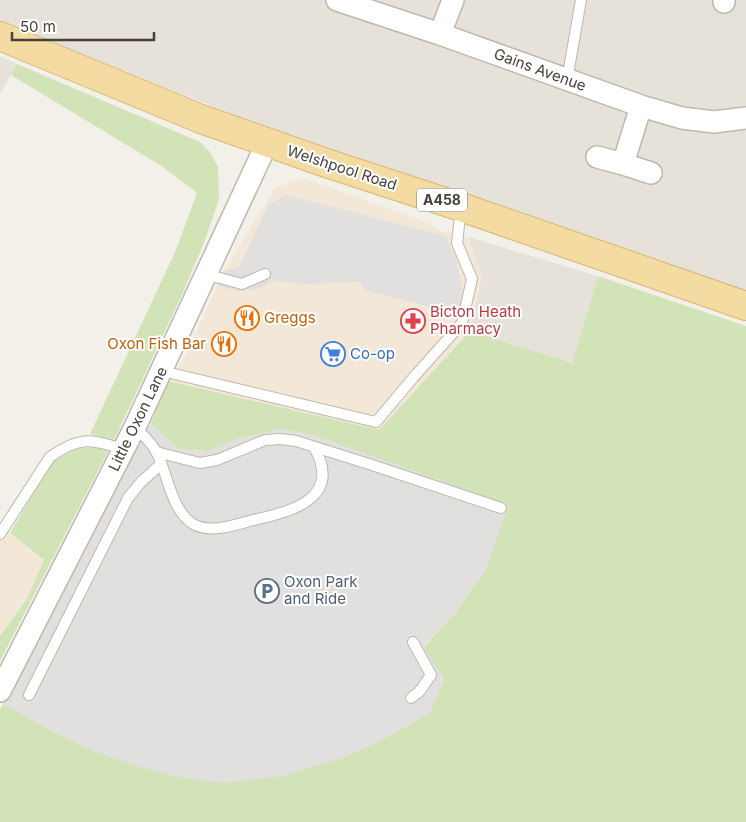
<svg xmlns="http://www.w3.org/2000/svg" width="746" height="822" viewBox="0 0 746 822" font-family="Inter,sans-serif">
  <rect width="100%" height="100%" fill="#f3f0ea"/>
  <!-- residential -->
  <path fill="#e7e2d9" d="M0,0H746V291L252,122L0,22Z
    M0,56L17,64L0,94Z
    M468,237L598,276L572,363L470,331L482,276Z"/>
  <!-- commercial -->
  <path fill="#f3e7d8" d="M303,178L432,224L440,231L468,237L482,276L470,331L379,430L168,381L186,355L224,271L275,188Z
    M0,527L44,560L27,599L0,636Z"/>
  <!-- green -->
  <path fill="#d1e3b7" d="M17,64L200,142L209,151L218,167L219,199L205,240L180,299L114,440L90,434L176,250L197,193L163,167L11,75Z
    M598,276L746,326V822H0V710L3,704L53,731L99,753L339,759L378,742L429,713L444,680L423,648L455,613L486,569L317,436L281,429L237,439L207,451L178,449L151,423L168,381L379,430L470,331L572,363Z
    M97,447L108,451L0,661V636L27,599L44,560L10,533L52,462L76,449Z"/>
  <!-- parking -->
  <path fill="#e2e0de" d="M285,195L447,236L450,247L456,257L462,288L459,317L448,312L364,290L360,282L304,284L274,281L259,289L238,291L217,286L224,271L239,267L268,205Z
    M151,423L178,449L207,451L237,439L281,429L317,436L509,505L486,569L455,613L423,647L445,680L429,714L378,742L339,759L283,776L222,783L178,777L130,764L99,753L53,731L3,704Z"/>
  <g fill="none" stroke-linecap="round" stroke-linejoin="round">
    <defs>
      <path id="lane" d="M567,80L581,0
        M205,274L242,284L265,274
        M162,371L376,422L413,378L462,323L472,279L457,243L461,208
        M135,427C142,434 152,443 157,453C168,475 171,510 193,524C211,534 235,525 253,520C292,512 343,498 314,447
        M156,452L200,463L217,460L265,440L281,439L296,441L372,465L501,508
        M0,534L50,457C80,436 90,439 123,449
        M29,695L128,498L141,482L161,464
        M411,698L419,692L431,675L413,642"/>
      <path id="street" d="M337,0L440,34L641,106L682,118L714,122L746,118
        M724,0V2
        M440,34L453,0
        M641,106L623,164L651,173
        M597,157L623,164
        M0,691L135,427L267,143"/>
      <path id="primary" d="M0,36L201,119L329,164L461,207L746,306"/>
    </defs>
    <!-- lane casing -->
    <use href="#lane" stroke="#beb8ad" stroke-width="12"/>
    <!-- street casing -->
    <use href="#street" stroke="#beb8ad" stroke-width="24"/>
    <!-- primary casing -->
    <use href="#primary" stroke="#d8b773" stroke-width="30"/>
    <!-- lane -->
    <use href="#lane" stroke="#fff" stroke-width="10"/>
    <!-- street -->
    <use href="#street" stroke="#fff" stroke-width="21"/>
    <!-- primary -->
    <use href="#primary" stroke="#f4dba2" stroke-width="28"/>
  </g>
  <!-- icons -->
  <defs>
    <symbol id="restaurant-ring" viewBox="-11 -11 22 22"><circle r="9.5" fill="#fff" stroke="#e8710a" stroke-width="1.5"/><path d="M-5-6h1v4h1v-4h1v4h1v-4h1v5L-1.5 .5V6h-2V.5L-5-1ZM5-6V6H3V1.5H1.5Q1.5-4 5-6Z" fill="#e8710a"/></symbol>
    <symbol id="pharmacy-ring" viewBox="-11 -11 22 22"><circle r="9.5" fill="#fff" stroke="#e0444e" stroke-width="1.5"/><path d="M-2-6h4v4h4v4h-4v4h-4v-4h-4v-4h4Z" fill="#e0444e"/></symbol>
    <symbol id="supermarket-ring" viewBox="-11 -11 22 22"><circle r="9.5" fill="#fff" stroke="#3f7fe0" stroke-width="1.5"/><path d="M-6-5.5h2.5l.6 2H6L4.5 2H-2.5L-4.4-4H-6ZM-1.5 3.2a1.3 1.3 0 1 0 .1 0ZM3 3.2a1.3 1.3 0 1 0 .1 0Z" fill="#3f7fe0"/></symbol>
    <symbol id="parking-ring" viewBox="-11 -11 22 22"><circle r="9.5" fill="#fff" stroke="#5c6f8a" stroke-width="1.5"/><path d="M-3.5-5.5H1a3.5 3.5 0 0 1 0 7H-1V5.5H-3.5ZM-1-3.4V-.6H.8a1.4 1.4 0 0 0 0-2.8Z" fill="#5c6f8a"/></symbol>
  </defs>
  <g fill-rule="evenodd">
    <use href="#restaurant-ring" x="233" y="304" width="28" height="28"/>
    <use href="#pharmacy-ring" x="399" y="307" width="28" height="28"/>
    <use href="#restaurant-ring" x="210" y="330" width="28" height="28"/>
    <use href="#supermarket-ring" x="319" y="340" width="28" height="28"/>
    <use href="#parking-ring" x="253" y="577" width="28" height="28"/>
  </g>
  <g text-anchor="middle" stroke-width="4" stroke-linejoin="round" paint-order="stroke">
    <!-- shield labels -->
    <rect fill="#fff" stroke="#7e7a74" stroke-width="1" x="417" y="188.5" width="50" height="23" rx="4"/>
    <g font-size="14" font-weight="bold" fill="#474139">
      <text x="442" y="205">A458</text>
    </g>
    <!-- street labels -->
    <g font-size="15" fill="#474139" stroke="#fff">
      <text transform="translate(540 70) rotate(20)" y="5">Gains Avenue</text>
      <text transform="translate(342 168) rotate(18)" y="5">Welshpool Road</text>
      <text transform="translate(138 419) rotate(-64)" y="5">Little Oxon Lane</text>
    </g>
    <!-- health labels -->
    <g font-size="15" fill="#be3a42" stroke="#fff" text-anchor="start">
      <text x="430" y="317">Bicton Heath<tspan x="430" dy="17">Pharmacy</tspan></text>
    </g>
    <!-- food labels -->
    <g font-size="15" fill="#c56008" stroke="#fff" text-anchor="start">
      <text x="264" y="323">Greggs</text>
      <text x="206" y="349" text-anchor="end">Oxon Fish Bar</text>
    </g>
    <!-- shop labels -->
    <g font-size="15" fill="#366cbe" stroke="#fff" text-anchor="start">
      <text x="350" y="359">Co-op</text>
    </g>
    <!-- service labels -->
    <g font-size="15" fill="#4e5e75" stroke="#fff" text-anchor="start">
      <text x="284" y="587">Oxon Park<tspan x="284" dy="17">and Ride</tspan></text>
    </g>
  </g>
  <!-- scale -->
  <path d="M12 32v8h142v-8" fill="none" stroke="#474139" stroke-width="2.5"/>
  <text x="20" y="32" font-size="15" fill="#474139" stroke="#ffffff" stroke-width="4" paint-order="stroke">50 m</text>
</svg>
